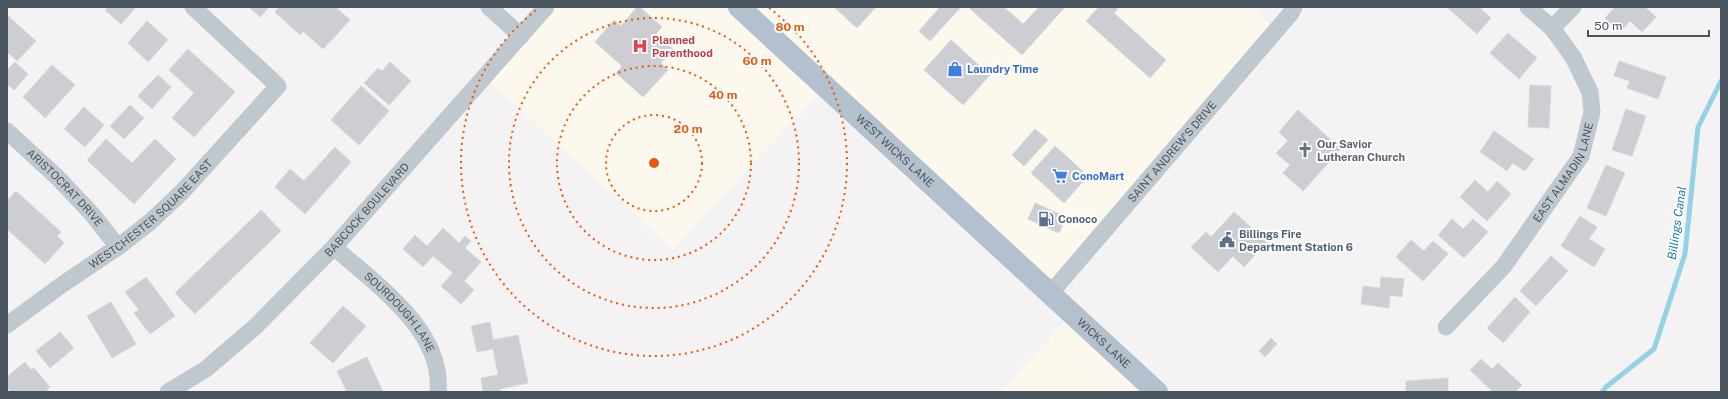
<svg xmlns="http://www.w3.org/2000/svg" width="1728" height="399" viewBox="0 0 1728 399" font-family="'Public Sans',sans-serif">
  <rect width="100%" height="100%" fill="#f4f2f2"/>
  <!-- commercial -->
  <path fill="#fcf8ee" d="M547,7H1251L1277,29L1049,295L825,87L673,249L484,77Z
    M1071,314L1157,392H1001Z"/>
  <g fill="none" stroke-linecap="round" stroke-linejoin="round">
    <!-- stream -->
    <path stroke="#94d3e7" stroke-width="5" d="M1602,392L1606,387L1654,349L1685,254L1698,127L1721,81"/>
  </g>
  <!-- building -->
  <path fill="#ccced4" stroke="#d6d8dc" d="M108,7H134L135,8L121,24L105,10Z
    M251,7H269L260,17L250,8Z
    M279,7H335L350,20L323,49L303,31L300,35L275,12Z
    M637,7H640L662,27L656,34L673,49L661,63L668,70L643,97L616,73L622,66L595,42L614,20L621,26Z
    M834,7H876L857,28Z
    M940,7H961L930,41L919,31Z
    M968,7H1004L1023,24L1039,7H1065L1022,55Z
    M1099,7H1116L1118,9L1114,13L1166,60L1150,78L1086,21Z
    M1447,7H1479L1491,18L1477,34Z
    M1615,7H1645L1656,17L1642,32L1630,21L1620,32L1605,18Z
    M7,15L36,41L17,61L7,52Z
    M147,21L168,40L148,62L128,43Z
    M1508,33L1537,58L1519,79L1490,53Z
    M951,40L990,75L963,105L924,70Z
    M188,49L235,92L194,137L172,118L194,93L169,70Z
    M1619,61L1666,77L1658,99L1627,88L1630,81L1614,76Z
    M15,62L28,74L14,90L7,84V70Z
    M390,62L411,81L389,105L364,83L378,68L382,71Z
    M52,65L75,85L45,118L23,97Z
    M158,75L171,87L152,109L138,96Z
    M1530,85L1551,86L1549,128L1528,127Z
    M361,86L389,111L359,145L331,120Z
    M130,105L144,118L124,139L110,126Z
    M84,107L104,125L85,147L64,129Z
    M1626,109L1646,116L1632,156L1612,150Z
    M1298,110L1341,149L1303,191L1283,173L1290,165L1276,153L1288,141L1279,132Z
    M1035,129L1048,140L1024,166L1012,155Z
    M1494,131L1534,159L1525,171L1513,163L1507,171L1480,152Z
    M106,139L132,163L155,139L176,159L134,204L87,160Z
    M1055,146L1088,176L1064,203L1031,173Z
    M335,147L351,162L305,214L275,187L290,169L304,181Z
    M1606,165L1625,173L1606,216L1587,208Z
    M1475,180L1488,192L1497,181L1511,194L1487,221L1460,197Z
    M16,191L61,232L57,236L64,243L45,264L7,229V201Z
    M1035,203L1066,217L1059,233L1028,219Z
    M261,210L281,231L195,314L175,293Z
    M1234,212L1267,242L1244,267L1233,256L1218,272L1191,247L1206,232L1211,237Z
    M1580,216L1597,227L1589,239L1605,249L1594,267L1561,246Z
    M1452,219L1463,229L1473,219L1488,232L1464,258L1438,235Z
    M443,228L459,243L465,236L471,241L465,248L481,262L464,281L474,290L461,304L441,286L453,273L433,256L423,267L403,249L415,235L427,246Z
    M1411,240L1424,251L1433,241L1448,254L1423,281L1396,257Z
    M1551,256L1568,271L1536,306L1520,291Z
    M146,277L175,316L150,334L134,313L139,310L125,292Z
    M1381,277L1404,279L1402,297L1390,295L1389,308L1361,304L1363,286L1380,288Z
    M1515,297L1530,312L1503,343L1487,328Z
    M111,302L136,344L112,358L87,316Z
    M343,306L366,326L333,363L310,343Z
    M490,322L493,340L518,335L528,383L500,389L501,392H483L481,378L498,375L493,349L477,352L471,326Z
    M60,332L74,348L50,368L36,351Z
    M1271,338L1277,344L1265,357L1259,351Z
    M367,357L383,392H347L337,371Z
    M1481,359L1492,369L1498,363L1522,385L1515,392H1493L1470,370Z
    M25,362L31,370L34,368L50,387L45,392H11L7,387V377Z
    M1448,378V392H1406V381Z"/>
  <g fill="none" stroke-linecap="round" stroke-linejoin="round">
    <!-- minor -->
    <g stroke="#c0c8cf" stroke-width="17">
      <path d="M489,7L521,36"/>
      <path d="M1552,28L1573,7"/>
      <path id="s1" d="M7,131L57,177L92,214L118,247"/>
      <path id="s2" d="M334,247C375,284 444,330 438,392"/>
      <path id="s3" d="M1049,295L1291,13L1294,7"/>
      <path id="s4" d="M7,325L63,284L118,247L150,222L182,192L278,86L193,7"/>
      <path id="s5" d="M1446,327L1504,266L1581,156L1592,112L1590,92L1573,57L1552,28L1528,7"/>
      <path id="s6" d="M168,392L206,369L256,326L334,247L546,7"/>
    </g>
    <!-- major -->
    <path stroke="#b3c0ce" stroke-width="22" id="s7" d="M739,7L1157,392"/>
  </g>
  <!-- distance rings -->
  <g fill="none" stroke="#e8590c" stroke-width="2" stroke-dasharray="2 4">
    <circle cx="654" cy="163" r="48"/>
    <circle cx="654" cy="163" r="97"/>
    <circle cx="654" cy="163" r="145"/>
    <path d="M769 8A193 193 0 1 1 539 8"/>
  </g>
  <!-- icons -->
  <defs>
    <symbol id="hospital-bare" viewBox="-9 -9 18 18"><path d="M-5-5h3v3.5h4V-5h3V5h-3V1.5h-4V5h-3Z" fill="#e0444e" stroke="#fff" stroke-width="2.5" paint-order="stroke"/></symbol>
    <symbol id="shop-bare" viewBox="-9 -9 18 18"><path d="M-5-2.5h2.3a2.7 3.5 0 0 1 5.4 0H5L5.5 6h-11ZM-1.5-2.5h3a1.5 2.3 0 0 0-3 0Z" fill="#3f7fe0" stroke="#fff" stroke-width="2.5" paint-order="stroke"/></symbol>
    <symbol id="church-bare" viewBox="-9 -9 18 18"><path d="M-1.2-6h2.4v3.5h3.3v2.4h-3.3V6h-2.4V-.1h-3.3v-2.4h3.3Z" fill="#6b7280" stroke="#fff" stroke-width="2.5" paint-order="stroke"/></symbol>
    <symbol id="supermarket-bare" viewBox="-9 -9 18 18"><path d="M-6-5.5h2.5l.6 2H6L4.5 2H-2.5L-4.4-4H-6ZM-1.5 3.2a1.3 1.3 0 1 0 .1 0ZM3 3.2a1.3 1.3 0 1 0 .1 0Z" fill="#3f7fe0" stroke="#fff" stroke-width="2.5" paint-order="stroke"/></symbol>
    <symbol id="fuel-bare" viewBox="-9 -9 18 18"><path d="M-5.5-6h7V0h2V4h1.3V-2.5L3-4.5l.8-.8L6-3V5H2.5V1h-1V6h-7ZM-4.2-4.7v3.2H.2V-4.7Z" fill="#5c6f8a" stroke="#fff" stroke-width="2.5" paint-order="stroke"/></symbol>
    <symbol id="civic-bare" viewBox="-9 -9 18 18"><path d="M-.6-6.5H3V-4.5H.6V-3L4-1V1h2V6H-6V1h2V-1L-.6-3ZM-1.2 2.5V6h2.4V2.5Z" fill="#5c6f8a" stroke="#fff" stroke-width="2.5" paint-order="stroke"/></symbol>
  </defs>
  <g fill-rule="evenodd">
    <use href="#hospital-bare" x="629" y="35" width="22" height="22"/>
    <use href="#shop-bare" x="944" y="58" width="22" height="22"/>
    <use href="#church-bare" x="1294" y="139" width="22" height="22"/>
    <use href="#supermarket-bare" x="1049" y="165" width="22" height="22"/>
    <use href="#fuel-bare" x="1035" y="208" width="22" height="22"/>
    <use href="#civic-bare" x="1216" y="229" width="22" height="22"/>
  </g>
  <g text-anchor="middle" stroke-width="4" stroke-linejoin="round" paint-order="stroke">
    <!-- health labels -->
    <g font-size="11" font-weight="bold" fill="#be3a42" stroke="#fff" text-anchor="start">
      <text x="652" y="44">Planned<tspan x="652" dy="13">Parenthood</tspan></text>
    </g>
    <!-- shop labels -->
    <g font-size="11" font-weight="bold" fill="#366cbe" stroke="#fff" text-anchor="start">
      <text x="967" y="73">Laundry Time</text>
      <text x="1072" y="180">ConoMart</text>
    </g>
    <!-- worship labels -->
    <g font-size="11" font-weight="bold" fill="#5b616d" stroke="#fff" text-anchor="start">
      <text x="1317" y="148">Our Savior<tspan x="1317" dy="13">Lutheran Church</tspan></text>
    </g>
    <!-- street labels -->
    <g font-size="11" fill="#4a545e" stroke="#fff">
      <text dy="4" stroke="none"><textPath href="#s7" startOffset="212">WEST WICKS LANE</textPath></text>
      <text dy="4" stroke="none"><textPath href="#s3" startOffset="189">SAINT ANDREW'S DRIVE</textPath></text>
      <text dy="4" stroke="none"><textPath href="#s5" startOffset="196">EAST ALMADIN LANE</textPath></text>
      <text dy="4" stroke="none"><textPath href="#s1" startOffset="81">ARISTOCRAT DRIVE</textPath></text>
      <text dy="4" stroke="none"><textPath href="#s6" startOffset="271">BABCOCK BOULEVARD</textPath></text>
      <text dy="4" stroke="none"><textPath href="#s4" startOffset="182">WESTCHESTER SQUARE EAST</textPath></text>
      <text dy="4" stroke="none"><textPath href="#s2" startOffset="93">SOURDOUGH LANE</textPath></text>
      <text dy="4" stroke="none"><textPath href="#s7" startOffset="496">WICKS LANE</textPath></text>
    </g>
    <!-- service labels -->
    <g font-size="11" font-weight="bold" fill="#4e5e75" stroke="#fff" text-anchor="start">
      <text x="1058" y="223">Conoco</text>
      <text x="1239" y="238">Billings Fire<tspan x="1239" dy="13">Department Station 6</tspan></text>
    </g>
    <!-- water labels -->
    <g font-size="12" font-style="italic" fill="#167c9e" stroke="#fff">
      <text transform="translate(1677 223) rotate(-82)" y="4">Billings Canal</text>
    </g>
  </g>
  <circle cx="654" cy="163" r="6" fill="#e8590c" stroke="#fff" stroke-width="2"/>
  <g font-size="12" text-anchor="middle" font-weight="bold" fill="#e8590c" stroke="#fff" stroke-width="4" stroke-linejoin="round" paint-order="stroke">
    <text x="790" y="31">80 m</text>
    <text x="757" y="65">60 m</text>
    <text x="723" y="99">40 m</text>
    <text x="688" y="133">20 m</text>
  </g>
  <!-- border -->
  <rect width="1728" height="399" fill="none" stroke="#4a545e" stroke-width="16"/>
  <!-- scale -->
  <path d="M1588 30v6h121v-6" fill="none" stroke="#4a545e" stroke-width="2"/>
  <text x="1594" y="30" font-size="12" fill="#4a545e" stroke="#ffffff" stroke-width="3" paint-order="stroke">50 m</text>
</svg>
